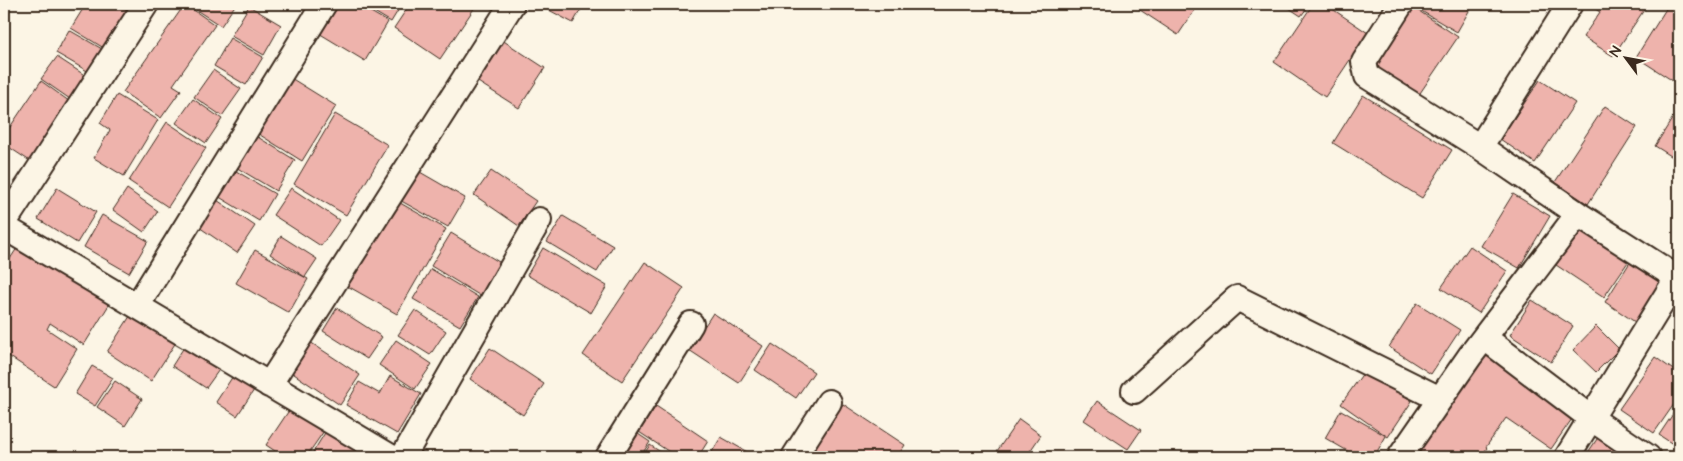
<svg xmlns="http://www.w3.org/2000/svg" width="1683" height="461" viewBox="0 0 1683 461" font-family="'Architects Daughter',sans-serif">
  <rect width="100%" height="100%" fill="#fcf5e5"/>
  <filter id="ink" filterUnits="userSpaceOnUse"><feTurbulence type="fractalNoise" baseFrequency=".02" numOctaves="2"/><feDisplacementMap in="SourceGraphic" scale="10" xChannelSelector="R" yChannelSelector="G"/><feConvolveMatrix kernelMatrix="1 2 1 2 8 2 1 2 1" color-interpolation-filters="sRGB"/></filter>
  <g filter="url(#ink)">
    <!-- building -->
    <path fill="#eeb3ac" stroke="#3b2a1e" d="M86,4H118L135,15L112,53L71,28Z
      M121,4H143L137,14Z
      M185,4L215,25L173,85L181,90L161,118L123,92Z
      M187,4H236L221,26Z
      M334,4H357L388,22L365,61L317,32Z
      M361,4H402L391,22Z
      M410,4H477L440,59L394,28Z
      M538,4H584L573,23Z
      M1144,4H1199L1178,35L1140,10Z
      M1283,4H1310L1301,16Z
      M1313,4H1325L1368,33L1325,97L1274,62Z
      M1421,4H1473L1457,32L1418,9Z
      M1588,4H1648L1613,56L1583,37L1600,12Z
      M1669,4H1679V70L1673,81L1636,57Z
      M249,6L281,25L264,55L231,36Z
      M1413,7L1458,37L1416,99L1371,70Z
      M69,30L109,53L96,76L56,53Z
      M496,36L545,68L519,108L470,77Z
      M230,38L263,57L246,85L214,66Z
      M57,57L86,76L70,99L41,79Z
      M213,70L241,89L222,116L194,97Z
      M286,75L336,106L302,161L252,130Z
      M1540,80L1575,103L1535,163L1500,139Z
      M41,81L73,104L33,163L4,144V136Z
      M117,95L158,120L124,176L94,158L110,130L100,123Z
      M1363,95L1452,150L1422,198L1333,143Z
      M193,99L222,119L206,143L176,123Z
      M1605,106L1637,127L1588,204L1555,182Z
      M1679,108V161L1655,146Z
      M335,114L388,145L346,215L294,184Z
      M167,122L206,148L168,207L129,181Z
      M248,131L295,160L276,191L229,163Z
      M231,168L275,194L259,221L216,195Z
      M413,168L465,198L448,227L396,198Z
      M491,171L536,201L519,226L474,195Z
      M57,188L96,212L77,243L38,219Z
      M291,188L339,220L321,246L273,215Z
      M127,189L158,211L144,232L113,210Z
      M1513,194L1550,216L1519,268L1481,246Z
      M211,196L255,226L237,253L193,223Z
      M393,199L446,229L397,314L344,284Z
      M102,215L148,241L129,273L84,247Z
      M563,216L613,246L597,272L547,242Z
      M1582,227L1630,259L1604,297L1556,265Z
      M451,233L504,265L484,298L431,266Z
      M281,236L317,259L305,277L270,254Z
      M21,242L112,300L84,345L50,323L47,329L77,349L54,386L4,353V268Z
      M1470,246L1507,271L1479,313L1441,288Z
      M543,248L607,286L591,313L527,275Z
      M255,250L308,279L289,313L236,283Z
      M1634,256L1665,276L1635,322L1605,302Z
      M645,262L684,288L622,381L583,355Z
      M431,269L478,297L460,326L413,299Z
      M1532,300L1573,326L1551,362L1510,335Z
      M1417,303L1460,330L1431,374L1389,347Z
      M337,308L382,337L367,359L323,331Z
      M134,310L178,339L151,381L107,352Z
      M415,310L446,331L430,355L398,335Z
      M713,313L763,346L739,383L689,350Z
      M1596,326L1619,349L1596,372L1573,350Z
      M396,340L432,364L415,389L379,365Z
      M310,342L360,375L340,405L291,372Z
      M186,344L221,367L206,388L172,366Z
      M772,344L814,372L796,398L755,370Z
      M490,348L544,384L523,415L470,379Z
      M1485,353L1574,416L1551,449L1506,418L1486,447L1487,448L1481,457H1412Z
      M1655,357L1679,374V397L1654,433L1619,409Z
      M92,366L113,378L95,406L75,394Z
      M1366,369L1412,401L1388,437L1341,404Z
      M233,376L254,390L237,416L216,402Z
      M390,376L421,394L397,434L346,405L359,382L380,394Z
      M115,381L142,399L125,426L97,407Z
      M1097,401L1141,430L1128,449L1084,420Z
      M843,404L905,445L897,457H808Z
      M1679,405V448L1659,435Z
      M292,406L326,428L306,457H284L266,445Z
      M656,406L708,441L698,457H677L639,432Z
      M1341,410L1386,436L1374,457H1358L1325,438Z
      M1019,419L1041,435L1026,457H1000L995,454Z
      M328,428L376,457H310Z
      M635,432L650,442L640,457H618Z
      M1601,433L1639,457H1585Z
      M721,437L756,457H709Z
      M650,445L668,457H642Z
      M1489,450L1501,457H1484Z"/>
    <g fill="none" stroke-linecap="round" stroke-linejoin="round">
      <defs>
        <path id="street" d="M1401,4L1364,62L1367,76L1480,147
          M1570,4L1480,147L1578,214L1679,279
          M4,223L146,4
          M4,227L391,457
          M137,306L324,4
          M1485,338L1592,419L1648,457
          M269,385L512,4
          M1134,391L1237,298L1440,399
          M403,457L539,220
          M608,457L691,324
          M794,457L829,402
          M1400,457L1470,356L1578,214
          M1567,457L1679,275"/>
      </defs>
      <!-- street casing -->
      <use href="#street" stroke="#3b2a1e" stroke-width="28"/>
      <!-- street -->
      <use href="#street" stroke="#fcf5e5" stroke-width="24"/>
    </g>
  </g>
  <!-- margin -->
  <rect width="1683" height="461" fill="none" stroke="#fcf5e5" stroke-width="20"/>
  <rect x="10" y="10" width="1663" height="441" fill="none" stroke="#3b2a1e" stroke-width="2" filter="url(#ink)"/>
  <!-- north arrow -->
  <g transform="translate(1626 58) rotate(302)" stroke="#fcf5e5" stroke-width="4" paint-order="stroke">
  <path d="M0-4L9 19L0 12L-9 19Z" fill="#3b2a1e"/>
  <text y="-8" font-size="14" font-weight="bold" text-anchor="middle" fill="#3b2a1e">N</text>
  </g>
</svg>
